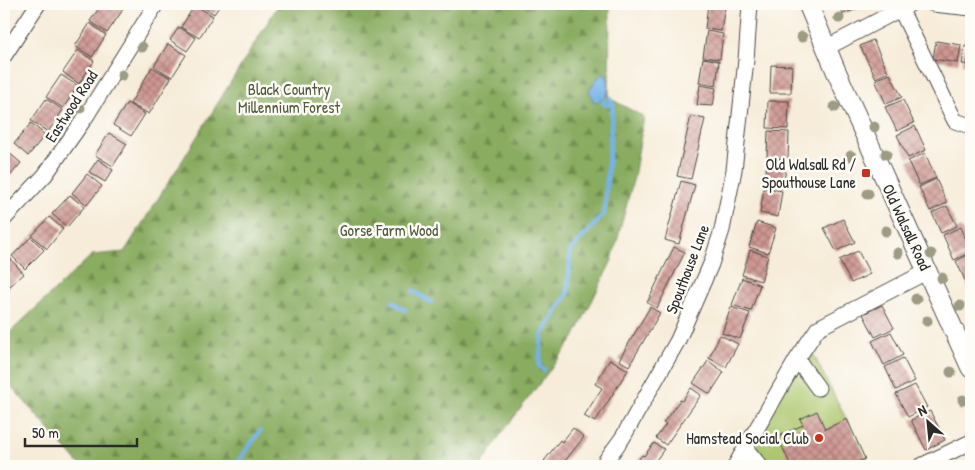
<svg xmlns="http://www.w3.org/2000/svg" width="975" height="470" viewBox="0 0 975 470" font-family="'Patrick Hand',sans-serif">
  <defs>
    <pattern id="forest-firs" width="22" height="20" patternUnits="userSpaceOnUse" patternTransform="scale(1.25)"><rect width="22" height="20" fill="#89ac60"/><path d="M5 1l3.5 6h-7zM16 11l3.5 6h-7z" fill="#708c4f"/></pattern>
    <pattern id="building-cross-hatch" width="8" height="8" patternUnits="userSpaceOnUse" patternTransform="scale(1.25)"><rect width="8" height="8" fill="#cf9792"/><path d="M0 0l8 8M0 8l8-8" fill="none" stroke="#a87b77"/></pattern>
  </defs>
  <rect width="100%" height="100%" fill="#fdfcf7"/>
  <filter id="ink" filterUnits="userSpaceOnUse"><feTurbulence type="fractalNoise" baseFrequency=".02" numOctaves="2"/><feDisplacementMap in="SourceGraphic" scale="10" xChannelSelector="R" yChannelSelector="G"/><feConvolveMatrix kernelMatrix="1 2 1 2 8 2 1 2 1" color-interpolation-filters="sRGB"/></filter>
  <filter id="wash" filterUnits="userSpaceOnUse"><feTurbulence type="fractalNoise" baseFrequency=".0096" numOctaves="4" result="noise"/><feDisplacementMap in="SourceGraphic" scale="20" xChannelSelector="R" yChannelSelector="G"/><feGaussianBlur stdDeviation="1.12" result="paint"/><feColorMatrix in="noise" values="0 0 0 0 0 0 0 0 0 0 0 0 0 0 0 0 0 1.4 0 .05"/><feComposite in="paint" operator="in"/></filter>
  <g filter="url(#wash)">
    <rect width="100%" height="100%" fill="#f7ecd9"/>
    <!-- forest -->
    <path fill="url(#forest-firs)" stroke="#5a6c46" d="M279,4H610L609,98L644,117L634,177L612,260L574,338L499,437L481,466H81L4,378V338L92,255L124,252L182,161Z"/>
    <!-- park -->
    <path fill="#acc76d" stroke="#6c794c" d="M806,340L870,466H731Z"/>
    <!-- water -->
    <path fill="#75b3e8" stroke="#506f8a" d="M602,73L608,78C608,93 611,98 594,102L589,90Z"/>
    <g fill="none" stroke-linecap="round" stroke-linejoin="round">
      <!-- stream -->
      <path stroke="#75b3e8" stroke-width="4.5" d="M604,100L603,103L606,105H613
        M413,291L431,302
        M393,302L405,310
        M544,370L539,366L542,335L568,293L570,251L604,214L613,105L610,99
        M236,465L260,431"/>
    </g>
    <g id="blocks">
      <!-- building -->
      <path fill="url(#building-cross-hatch)" d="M102,4H112L122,11L107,33L90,21Z
        M115,4H126L123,9Z
        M198,4H221L214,14Z
        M708,4L725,6L721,31L705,29Z
        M839,4H860L861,7L843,14Z
        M195,5L213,16L199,38L181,27Z
        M90,23L106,35L92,57L75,46Z
        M179,27L196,38L187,51L170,40Z
        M707,31L723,34L720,59L703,57Z
        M873,40L888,72L876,78L860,46Z
        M936,41L961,45L958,63L933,59Z
        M168,44L186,55L172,77L154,66Z
        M965,46L971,47V65L962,64Z
        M78,50L94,61L79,84L63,72Z
        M703,58L719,61L716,86L699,83Z
        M771,65L792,66L791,93H770Z
        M152,67L171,78L149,114L130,104Z
        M890,74L902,97L886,104L875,80Z
        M61,75L78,86L63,108L46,97Z
        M700,85L716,88L713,106L697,105Z
        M46,99L63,110L48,132L31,121Z
        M903,100L914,123L897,131L885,107Z
        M768,101H789L788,129L767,128Z
        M127,103L145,114L131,136L113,125Z
        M691,116L705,119L691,179L677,176Z
        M31,123L45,135L28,156L14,144Z
        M915,126L926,150L908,158L897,135Z
        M768,131L789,132L788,159L767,158Z
        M109,133L127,144L113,166L95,155Z
        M7,151L21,163L4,183V154Z
        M925,153L936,178L919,185L908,161Z
        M98,159L113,170L105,182L89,172Z
        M767,159L786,161L784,188L765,186Z
        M87,174L102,186L87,205L72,193Z
        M936,179L947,203L930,211L919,187Z
        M681,181L695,185L679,244L665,240Z
        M764,188L782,191L778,217L760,213Z
        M70,195L84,207L67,227L52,214Z
        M947,206L957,226L941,233L932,213Z
        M49,217L63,229L47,249L32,236Z
        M843,219L855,242L836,251L824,228Z
        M757,222L776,228L768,253L749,247Z
        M961,227L971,252L954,260L943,235Z
        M31,237L44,250L25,269L12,256Z
        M674,247L685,252L657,308L647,303Z
        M750,250L768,256L761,281L742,275Z
        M858,251L870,274L851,283L839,260Z
        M970,254L971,280L966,282L956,261Z
        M9,257L24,274L4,291V262Z
        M742,278L760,285L751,311L732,305Z
        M971,283V295L967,285Z
        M882,305L894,328L875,337L863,314Z
        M650,307L660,313L629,366L619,360Z
        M731,307L750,313L740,339L722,333Z
        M891,332L903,355L884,365L872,341Z
        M720,335L738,344L726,367L709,358Z
        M903,358L915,381L896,390L885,367Z
        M610,359L628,370L595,422L584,416L602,388L595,384Z
        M708,361L724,372L710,394L693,383Z
        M915,385L927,407L908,417L896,394Z
        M691,388L701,395L666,445L656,438L666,424L663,423L680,400L682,401Z
        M817,411L825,429L847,419L865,459L849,466H791L781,444L785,442L781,435L803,425L800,419Z
        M930,411L945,440L926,450L911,420Z
        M573,428L584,437L561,466H543L546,462L544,461L560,440L562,442Z
        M654,443L664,449L652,466H634L642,455L644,456Z"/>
    </g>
  </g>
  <g filter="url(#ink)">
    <use href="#blocks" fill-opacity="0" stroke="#4a4845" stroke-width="1"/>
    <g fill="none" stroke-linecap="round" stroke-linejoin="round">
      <defs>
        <path id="minor" d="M898,4L955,121L971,126
          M933,4L971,8
          M826,48L910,4
          M4,56L38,4
          M4,219L45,175L85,118L156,4
          M797,359L818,388
          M746,449L760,466
          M602,466L623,437L678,340L711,264L722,230L734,170L746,60L750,4
          M735,466L797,359L818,328L928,271
          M921,466L971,442"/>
        <path id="major" d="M808,4L836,71L971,368"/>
      </defs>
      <!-- minor casing -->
      <use href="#minor" stroke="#4a4845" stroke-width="17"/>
      <!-- major casing -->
      <use href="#major" stroke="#4a4845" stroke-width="21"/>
      <!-- minor -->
      <use href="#minor" stroke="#fff" stroke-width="15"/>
      <!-- major -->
      <use href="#major" stroke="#fff" stroke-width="19"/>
    </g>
    <!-- trees -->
    <g fill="#9c9c84">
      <circle cx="839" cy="18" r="5.5"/>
      <circle cx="802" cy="37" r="5.5"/>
      <circle cx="142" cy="47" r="5.5"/>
      <circle cx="122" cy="75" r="5.5"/>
      <circle cx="835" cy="107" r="5.5"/>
      <circle cx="80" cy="108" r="5.5"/>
      <circle cx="874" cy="127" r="5.5"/>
      <circle cx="886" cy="154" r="5.5"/>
      <circle cx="851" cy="156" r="5.5"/>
      <circle cx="868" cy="194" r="5.5"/>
      <circle cx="886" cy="231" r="5.5"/>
      <circle cx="898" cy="253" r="5.5"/>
      <circle cx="931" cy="254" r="5.5"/>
      <circle cx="942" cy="278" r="5.5"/>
      <circle cx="916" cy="299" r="5.5"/>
      <circle cx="960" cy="306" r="5.5"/>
      <circle cx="927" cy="321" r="5.5"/>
      <circle cx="951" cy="372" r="5.5"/>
      <circle cx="963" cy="400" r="5.5"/>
    </g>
  </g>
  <!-- markers -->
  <g fill="#c8321e" stroke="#fdfcf7" stroke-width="2">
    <rect x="861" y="168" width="10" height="10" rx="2.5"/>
    <circle cx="819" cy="438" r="5"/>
  </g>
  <g text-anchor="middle" stroke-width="5" stroke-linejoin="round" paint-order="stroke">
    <!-- park labels -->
    <g font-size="16" fill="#525a3f" stroke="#fdfcf7">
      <text x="289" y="95">Black Country<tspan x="289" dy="18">Millennium Forest</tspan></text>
      <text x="389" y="236">Gorse Farm Wood</text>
    </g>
    <!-- street labels -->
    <g font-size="16" fill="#2b2b2b" stroke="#fdfcf7">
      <text transform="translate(71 106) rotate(-57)" y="6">Eastwood Road</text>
      <text transform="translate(907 227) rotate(65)" y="6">Old Walsall Road</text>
      <text transform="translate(687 269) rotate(-69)" y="6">Spouthouse Lane</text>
    </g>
    <!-- poi labels -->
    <g font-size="16" fill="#2b2b2b" stroke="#fdfcf7" text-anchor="end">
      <text x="856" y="170">Old Walsall Rd /<tspan x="856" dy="18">Spouthouse Lane</tspan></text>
      <text x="809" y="444">Hamstead Social Club</text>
    </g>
  </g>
  <!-- margin -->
  <rect width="975" height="470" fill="none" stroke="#fdfcf7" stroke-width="20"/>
  <!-- north arrow -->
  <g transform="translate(928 422) rotate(333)" stroke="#fdfcf7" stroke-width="4" paint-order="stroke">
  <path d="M0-4L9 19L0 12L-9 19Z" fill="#2b2b2b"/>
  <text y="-8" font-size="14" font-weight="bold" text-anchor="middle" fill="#2b2b2b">N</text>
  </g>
  <!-- scale -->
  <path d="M25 438v8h112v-8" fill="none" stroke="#2b2b2b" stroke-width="2.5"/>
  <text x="32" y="438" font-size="15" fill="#2b2b2b" stroke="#fdfcf7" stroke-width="4" paint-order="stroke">50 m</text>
</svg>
